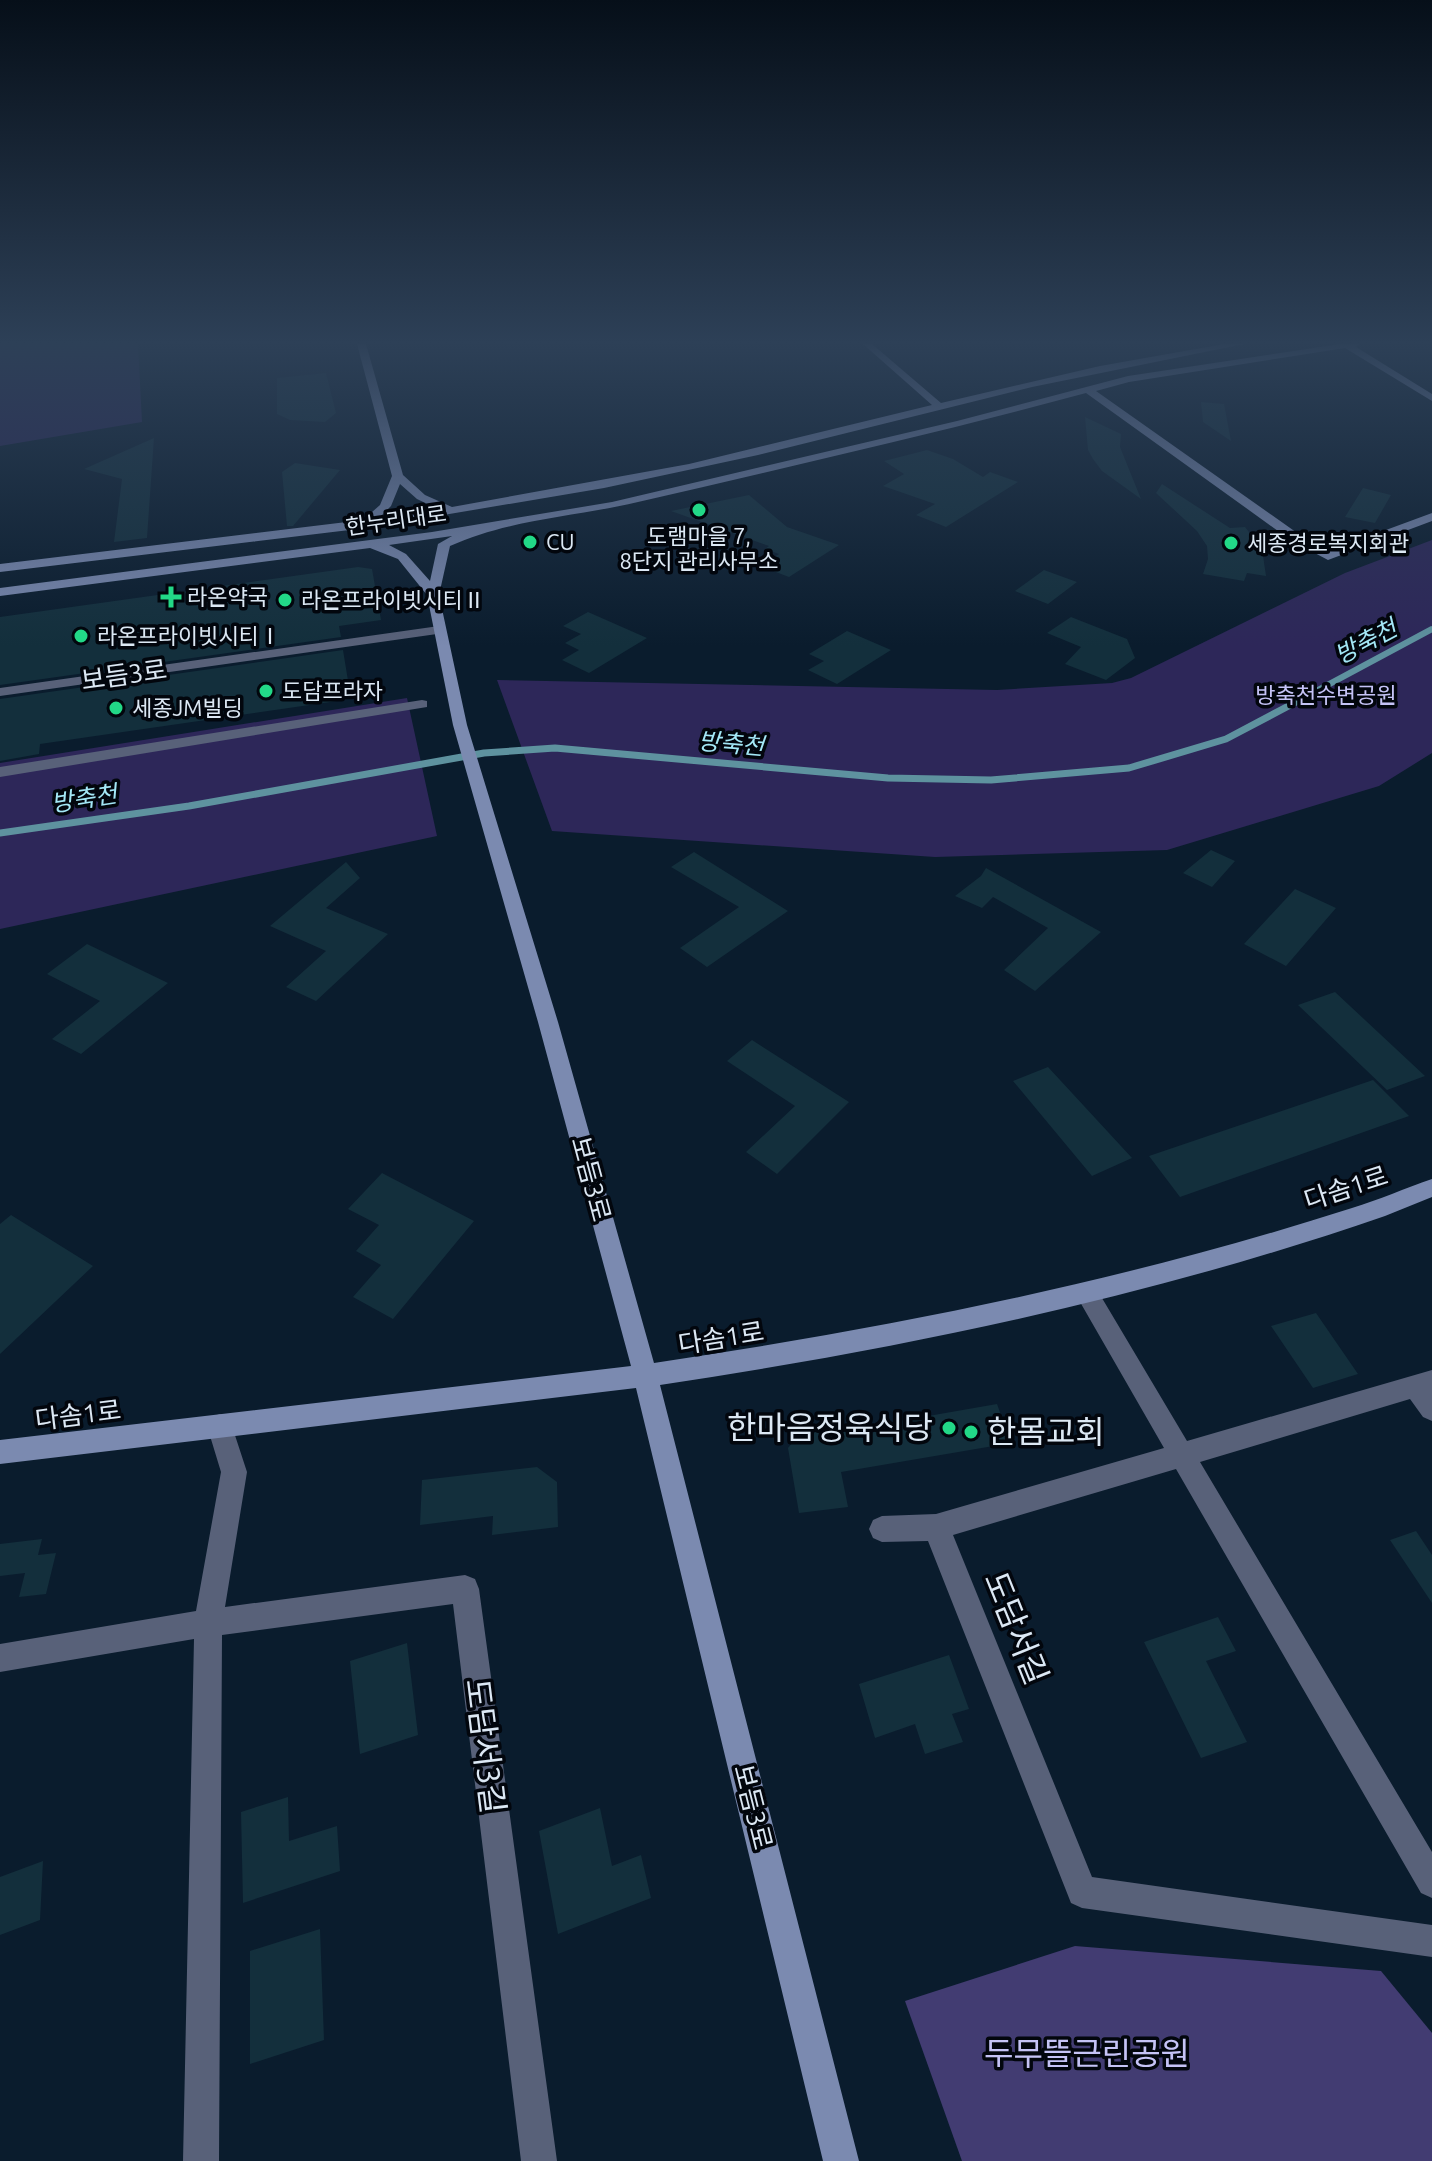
<svg xmlns="http://www.w3.org/2000/svg" width="1432" height="2161" viewBox="0 0 1432 2161" font-family="Ubuntu,'Noto Sans KR',sans-serif">
  <rect width="100%" height="100%" fill="#0a1c2d"/>
  <!-- green -->
  <path fill="#2d2759" d="M0,344H138L142,422L0,446Z
    M1432,540V753L1379,786L1167,850L935,857L552,831L497,680L997,690L1112,683L1131,678L1345,573Z
    M407,698L437,836L0,929V763Z"/>
  <!-- forest -->
  <path fill="#423c72" d="M1075,1946L1381,1971L1432,2033V2161H962L905,2001Z"/>
  <g fill="none" stroke-linecap="round" stroke-linejoin="round">
    <!-- stream-far1 -->
    <path stroke="#5e929f" stroke-width="6" d="M1294,703L1432,629"/>
    <!-- stream -->
    <path stroke="#5e929f" stroke-width="7" d="M0,833L189,806L484,753L555,748L888,778L991,780L1129,768L1226,739L1298,701"/>
  </g>
  <!-- building -->
  <path fill="#132f3c" d="M326,373L336,413L325,422L290,420L277,414V378Z
    M1201,402L1224,404L1231,441L1203,422Z
    M1085,417L1121,434L1120,447L1141,499L1102,471L1093,459L1088,450Z
    M154,438L147,538L114,542L122,479L84,469Z
    M927,450L953,459L983,477L990,472L1018,482L946,527L916,515L935,504L883,486L904,474L884,461Z
    M295,463L340,470L293,526H287L282,472Z
    M1162,484L1230,528L1245,527L1262,549L1266,576L1247,573L1244,581L1203,574L1208,559L1207,546L1197,531L1156,493Z
    M1363,488L1391,495L1375,523L1345,517Z
    M749,495L787,527L839,545L789,577L760,566L779,554L765,549L769,546L671,511Z
    M358,567L372,569L381,620L339,626L341,637L0,685V617Z
    M1044,570L1077,582L1048,604L1015,591Z
    M588,612L647,638L589,673L562,660L579,650L565,643L581,634L563,626Z
    M1071,617L1127,639L1135,658L1106,680L1065,664L1081,647L1047,633Z
    M847,631L891,650L837,684L808,670L824,661L809,654Z
    M343,650L351,699L40,744L39,754L0,761V699Z
    M1211,850L1235,861L1212,887L1183,873Z
    M694,852L788,911L707,967L680,948L739,907L671,867Z
    M346,862L360,878L326,908L388,934L316,1001L286,987L326,951L270,926Z
    M986,868L1101,932L1035,991L1004,970L1048,928L993,897L982,908L955,896L981,876Z
    M1295,889L1336,908L1286,966L1244,944Z
    M87,944L168,983L81,1054L52,1039L100,1001L47,974Z
    M1335,992L1425,1076L1387,1090L1298,1005Z
    M752,1040L849,1102L777,1174L746,1152L795,1106L727,1061Z
    M1048,1067L1132,1158L1092,1176L1013,1081Z
    M1373,1080L1409,1116L1180,1197L1149,1156Z
    M382,1173L474,1221L393,1319L353,1297L381,1265L356,1251L379,1225L348,1209Z
    M11,1215L93,1266L0,1354V1224Z
    M1316,1313L1358,1374L1313,1388L1271,1326Z
    M997,1404L1011,1443L841,1472L848,1507L799,1513L788,1448L801,1432L870,1423L871,1426Z
    M537,1467L557,1482L558,1527L492,1535L493,1516L420,1525L422,1480Z
    M1416,1531L1432,1555V1603L1390,1540Z
    M42,1539L38,1555L56,1553L46,1594L19,1597L25,1573L0,1576V1544Z
    M1218,1617L1236,1651L1206,1661L1247,1742L1201,1758L1144,1642Z
    M407,1643L418,1735L360,1754L350,1661Z
    M949,1655L969,1709L952,1714L963,1742L925,1754L915,1724L875,1738L859,1684Z
    M288,1797L289,1841L337,1826L340,1871L243,1903L241,1812Z
    M600,1808L612,1866L641,1855L651,1898L558,1934L539,1831Z
    M43,1861L40,1920L0,1935V1877Z
    M320,1929L324,2040L250,2064V1951Z"/>
  <g fill="none" stroke-linecap="round" stroke-linejoin="round">
    <!-- street -->
    <path fill="#586179" fill-rule="evenodd" d="M439,626L446,630L444,633L0,696V688Z
      M422,700L427,701V707L0,777V767Z
      M1088,1285L1096,1288L1187,1441L1432,1370V1421L1423,1417L1410,1399L1200,1462L1432,1852V1898L1421,1893L1176,1469L953,1535L1092,1877L1432,1925V1957L1082,1908L1071,1903L928,1541L882,1542L873,1538L869,1529L873,1520L882,1516L936,1514L1164,1448L1076,1295L1080,1288Z
      M220,1414L229,1417L247,1472L225,1607L465,1575L475,1579L479,1589L557,2161H521L453,1604L222,1635L219,2161H183L194,1639L0,1672V1644L196,1611L221,1472L207,1426L211,1417Z"/>
    <!-- secondary -->
    <path fill="#7b8ab0" fill-rule="evenodd" d="M357,344H366L403,475L425,495L452,507L689,464L932,405L863,344H872L941,403L1100,366L1224,344H1244L1032,387L758,455L604,488L366,528L0,572V564L363,520L380,505L392,476ZM400,484L417,499L438,509L379,518L391,506Z
      M1340,344H1359L1356,347L1432,394V401L1345,348L1129,382L1096,391L1300,535L1329,551L1432,513V521L1328,560L1292,541L1086,393C938,433 788,467 638,502C575,517 509,519 450,546L439,595L467,725L558,1022L654,1363C890,1328 1125,1281 1352,1208C1379,1200 1405,1188 1432,1179V1197L1385,1216C1151,1297 905,1348 660,1385L859,2161H823L636,1388L0,1464V1440L631,1366L538,1022L453,725L427,595L398,559L370,548L0,596V588L432,532L612,502L957,421L1128,376ZM452,536L438,544L430,581L406,554L389,545Z"/>
  </g>
  <!-- sky -->
  <linearGradient id="sky" x2="0" y2="1"><stop stop-color="#060f19"/><stop offset="0.53" stop-color="#2d4057"/><stop offset="1" stop-color="#2d4057" stop-opacity="0"/></linearGradient>
  <rect width="1432" height="646" fill="url(#sky)"/>
  <!-- markers -->
  <g fill="#22d887" stroke="#02060d" stroke-width="3">
    <circle cx="699" cy="510" r="8"/>
    <circle cx="530" cy="542" r="8"/>
    <circle cx="1231" cy="543" r="8"/>
    <path d="M167 585h8v8h8v8h-8v8h-8v-8h-8v-8h8z"/>
    <circle cx="285" cy="600" r="8"/>
    <circle cx="81" cy="636" r="8"/>
    <circle cx="266" cy="691" r="8"/>
    <circle cx="116" cy="708" r="8"/>
    <circle cx="949" cy="1428" r="8"/>
    <circle cx="971" cy="1432" r="8"/>
  </g>
  <g text-anchor="middle" stroke-width="7" stroke-linejoin="round" paint-order="stroke">
    <!-- far-street labels -->
    <g font-size="22" fill="#dce8f4" stroke="#02060d">
      <text transform="translate(396 520) rotate(-8)" y="8">한누리대로</text>
    </g>
    <!-- far-poi labels -->
    <g font-size="22" fill="#dce8f4" stroke="#02060d" text-anchor="start">
      <text x="699" y="544" text-anchor="middle">도램마을 7,<tspan x="699" dy="25">8단지 관리사무소</tspan></text>
      <text x="546" y="550">CU</text>
      <text x="1247" y="551">세종경로복지회관</text>
      <text x="187" y="605">라온약국</text>
      <text x="301" y="608">라온프라이빗시티Ⅱ</text>
      <text x="97" y="644">라온프라이빗시티Ⅰ</text>
      <text x="282" y="699">도담프라자</text>
      <text x="132" y="716">세종JM빌딩</text>
    </g>
    <!-- far-park labels -->
    <g font-size="22" fill="#c5c3f6" stroke="#02060d">
      <text x="1326" y="703">방축천수변공원</text>
    </g>
    <!-- far-water labels -->
    <g font-size="24" font-style="italic" fill="#a4e8f7" stroke="#02060d">
      <text transform="translate(1366 642) rotate(-28)" y="8">방축천</text>
      <text transform="translate(731 744) rotate(5)" y="8">방축천</text>
      <text transform="translate(84 799) rotate(-9)" y="8">방축천</text>
    </g>
    <!-- street labels -->
    <g font-size="26" fill="#dce8f4" stroke="#02060d">
      <text transform="translate(124 675) rotate(-8)" y="9">보듬3로</text>
      <text transform="translate(591 1179) rotate(75)" y="9">보듬3로</text>
      <text transform="translate(1346 1188) rotate(-18)" y="9">다솜1로</text>
      <text transform="translate(721 1338) rotate(-9)" y="9">다솜1로</text>
      <text transform="translate(78 1415) rotate(-7)" y="9">다솜1로</text>
      <text transform="translate(753 1807) rotate(76)" y="9">보듬3로</text>
    </g>
    <!-- near-poi labels -->
    <g font-size="32" fill="#dce8f4" stroke="#02060d" text-anchor="end">
      <text x="933" y="1439">한마음정육식당</text>
      <text x="987" y="1443" text-anchor="start">한몸교회</text>
    </g>
    <!-- near-street labels -->
    <g font-size="32" fill="#dce8f4" stroke="#02060d">
      <text transform="translate(1016 1628) rotate(68)" y="11">도담서길</text>
      <text transform="translate(485 1746) rotate(83)" y="11">도담서3길</text>
    </g>
    <!-- near-park labels -->
    <g font-size="32" fill="#c5c3f6" stroke="#02060d">
      <text x="1087" y="2065">두무뜰근린공원</text>
    </g>
  </g>
</svg>
